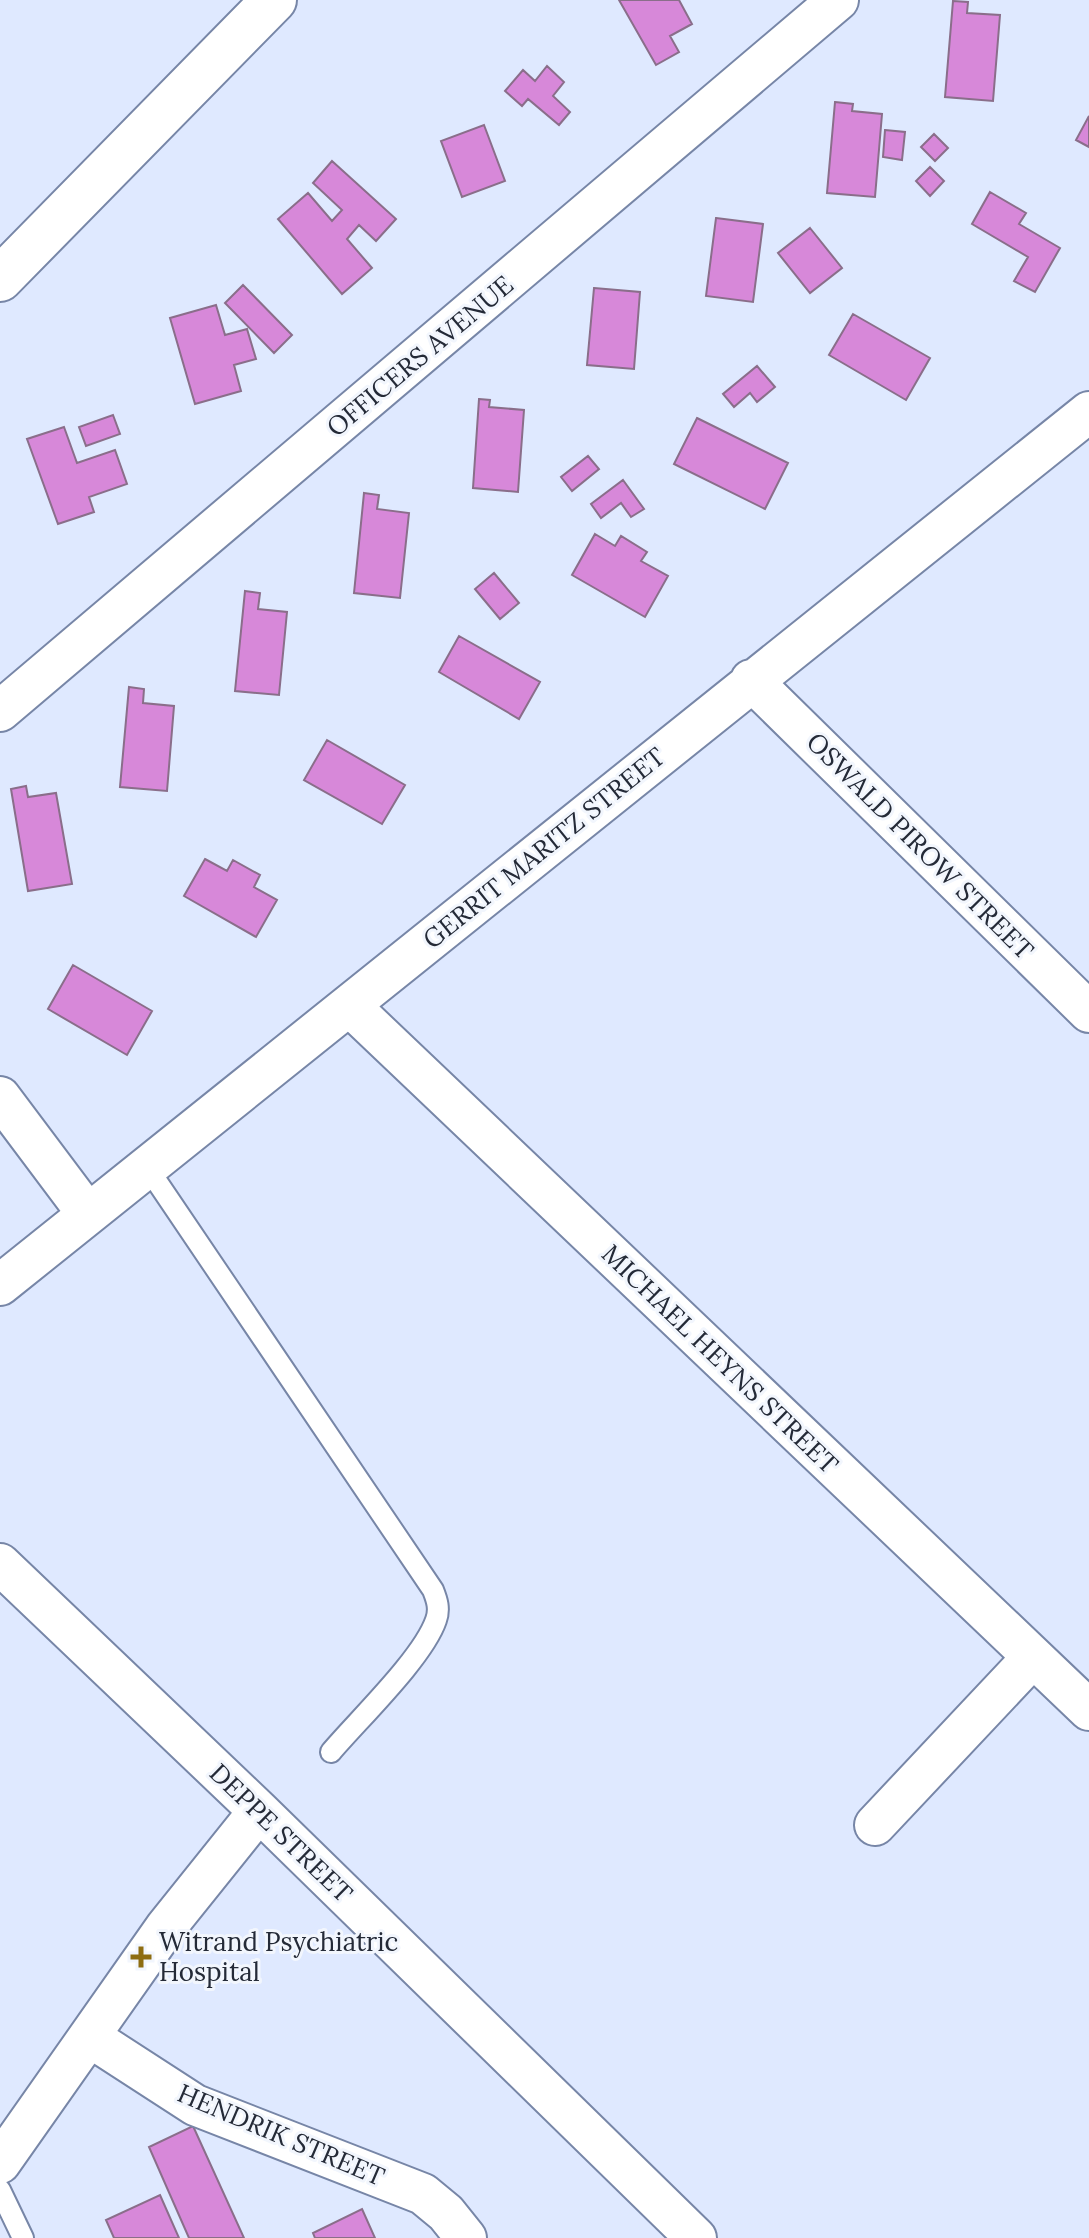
<svg xmlns="http://www.w3.org/2000/svg" width="1089" height="2238" viewBox="0 0 1089 2238" font-family="Lora,serif">
  <rect width="100%" height="100%" fill="#dfe9ff"/>
  <!-- building -->
  <path fill="#d788d9" stroke="#8a6e8a" stroke-width="2" d="M619,0H679L692,24L670,36L679,52L656,65Z
    M953,1L968,2L967,13L1000,15L993,101L945,97Z
    M547,66L564,82L553,96L570,112L559,125L528,99L522,106L505,91L523,70L535,81Z
    M835,102L853,104L852,111L882,114L875,197L827,193Z
    M1089,116V147L1076,140Z
    M484,125L505,181L462,197L441,141Z
    M885,130L905,132L902,160L883,157Z
    M934,134L948,148L935,161L921,147Z
    M332,161L396,219L376,241L359,225L347,239L372,268L342,294L278,219L308,193L332,221L342,210L313,183Z
    M930,167L944,181L930,196L916,181Z
    M990,192L1026,213L1019,224L1060,248L1035,292L1014,281L1028,257L972,224Z
    M716,218L763,224L753,302L706,296Z
    M810,228L842,268L810,293L778,253Z
    M243,285L292,335L274,353L225,303Z
    M594,288L640,292L634,369L587,365Z
    M216,305L225,335L247,329L256,359L234,365L241,391L195,404L170,318Z
    M853,314L930,358L906,400L829,355Z
    M757,366L775,387L757,402L750,393L734,407L723,394Z
    M479,399L490,400L489,407L524,410L518,492L473,488Z
    M113,415L120,434L86,446L79,427Z
    M697,418L788,463L765,509L674,464Z
    M64,427L77,463L115,450L127,484L89,497L94,512L58,524L27,439Z
    M588,456L599,469L572,491L561,477Z
    M623,480L644,509L631,517L621,503L601,518L591,504Z
    M364,493L379,495L377,509L409,513L400,598L354,593Z
    M595,534L615,546L621,536L647,552L641,561L668,576L645,617L572,575Z
    M494,573L519,603L500,619L475,589Z
    M245,591L260,593L258,609L287,612L279,695L235,691Z
    M459,636L540,682L519,719L439,672Z
    M129,687L144,689L143,703L174,706L167,791L120,787Z
    M327,740L405,785L382,824L304,780Z
    M26,786L28,797L56,793L72,884L28,891L11,789Z
    M205,859L227,871L233,860L260,875L254,887L277,900L256,937L184,896Z
    M73,965L152,1011L127,1055L48,1009Z
    M193,2126L244,2238H189L149,2147Z
    M160,2195L179,2238H114L106,2220Z
    M362,2209L375,2238H315L313,2233Z"/>
  <g fill="none" stroke-linecap="round" stroke-linejoin="round">
    <defs>
      <path id="lane" d="M147,1167L433,1590C437,1600 440,1609 436,1620C423,1658 358,1720 331,1752
        M0,2190L23,2238"/>
      <path id="street" d="M751,680L1089,1012
        M0,711L838,0
        M351,1007L1089,1710
        M0,1097L87,1213
        M0,1285L1089,412
        M0,1564L259,1811L696,2238
        M875,1825L1033,1657
        M90,2037L195,2105L423,2194L446,2213L466,2238
        M0,2163L166,1927L259,1811"/>
      <path id="primary" d="M0,279L274,0"/>
    </defs>
    <!-- lane casing -->
    <use href="#lane" stroke="#7786a7" stroke-width="24"/>
    <!-- street casing -->
    <use href="#street" stroke="#7786a7" stroke-width="44"/>
    <!-- primary casing -->
    <use href="#primary" stroke="#7786a7" stroke-width="48"/>
    <!-- lane -->
    <use href="#lane" stroke="#fff" stroke-width="20"/>
    <!-- street -->
    <use href="#street" stroke="#fff" stroke-width="40"/>
    <!-- primary -->
    <use href="#primary" stroke="#fff" stroke-width="44"/>
  </g>
  <!-- markers -->
  <path fill="#8e6d11" stroke="#f2f6fd" stroke-width="3" d="M137 1945h8v8h8v8h-8v8h-8v-8h-8v-8h8z"/>
  <g text-anchor="middle" stroke-width="6" stroke-linejoin="round" paint-order="stroke">
    <!-- street labels -->
    <g font-size="26" fill="#242a37" stroke="#f2f6fd">
      <text transform="translate(420 356) rotate(-40)" y="9">OFFICERS AVENUE</text>
      <text transform="translate(920 846) rotate(45)" y="9">OSWALD PIROW STREET</text>
      <text transform="translate(544 848) rotate(-39)" y="9">GERRIT MARITZ STREET</text>
      <text transform="translate(720 1359) rotate(44)" y="9">MICHAEL HEYNS STREET</text>
      <text transform="translate(281 1833) rotate(44)" y="9">DEPPE STREET</text>
      <text transform="translate(281 2135) rotate(23)" y="9">HENDRIK STREET</text>
    </g>
    <!-- poi labels -->
    <g font-size="26" fill="#242a37" stroke="#f2f6fd" text-anchor="start">
      <text x="159" y="1951">Witrand Psychiatric<tspan x="159" dy="30">Hospital</tspan></text>
    </g>
  </g>
</svg>
